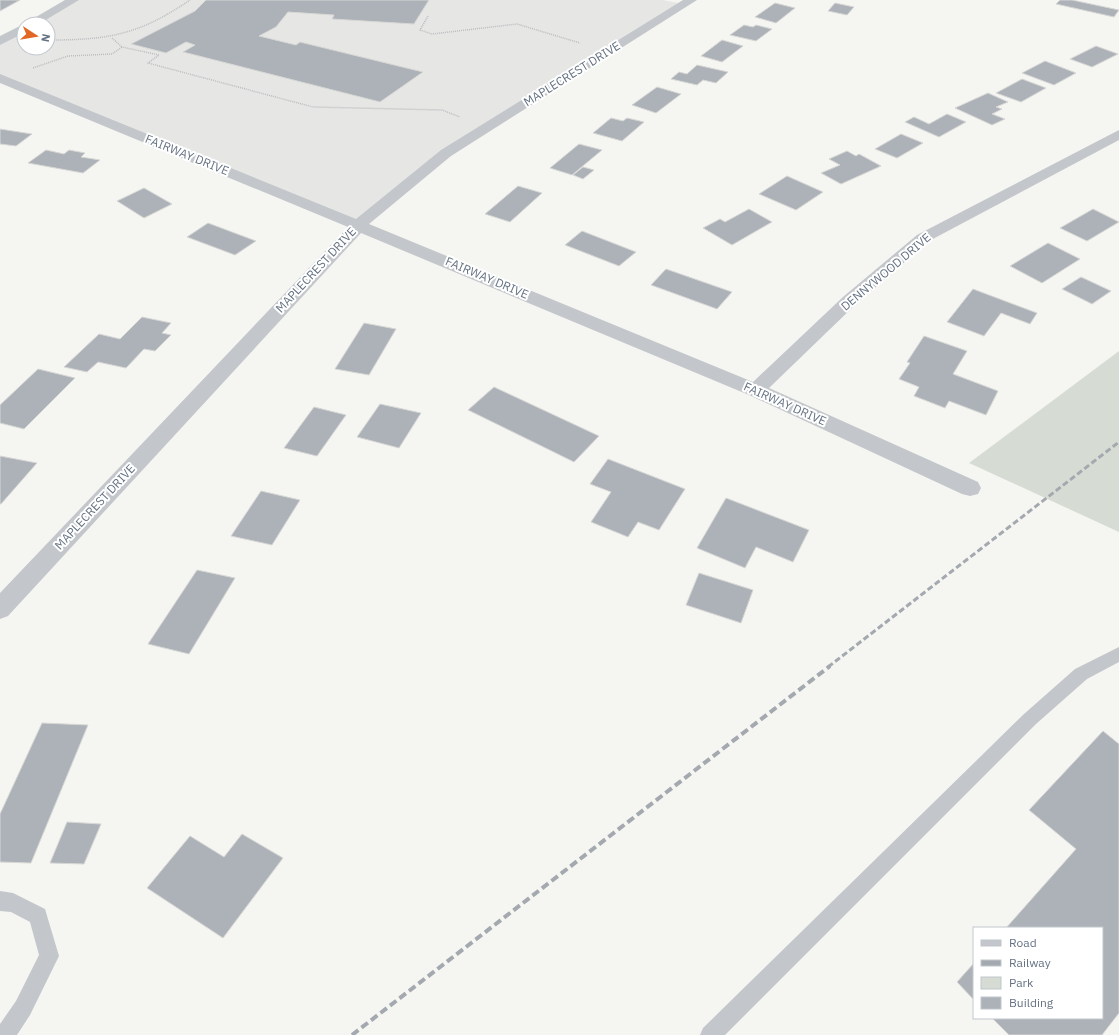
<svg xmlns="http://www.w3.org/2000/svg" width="1119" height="1035" viewBox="0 0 1119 1035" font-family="'IBM Plex Sans',sans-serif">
  <rect width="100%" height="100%" fill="#f5f6f2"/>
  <!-- built -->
  <path fill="#e6e7e5" d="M73,0H662L684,4L446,153L359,225L0,78V41L24,28V48H48V24H30Z"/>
  <!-- green -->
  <path fill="#d6dcd3" d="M1119,351V532L969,463Z"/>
  <!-- building -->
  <path fill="#acb2b8" stroke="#d7d7d5" d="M0,0H20L0,11Z
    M206,0H429L414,24L332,19L334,15L288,12L276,27L259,36L296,45L300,42L423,72L380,102L183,52L195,45L186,42L166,53L131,44L195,11Z
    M1060,0H1072L1119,10L1114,17L1056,4Z
    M775,3L795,8L776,23L755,17Z
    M835,3L854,7L847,15L828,11Z
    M744,25L753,27L756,25L772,29L756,41L730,35Z
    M722,40L743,46L722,62L701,56Z
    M1096,46L1118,54L1092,67L1070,59Z
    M1045,61L1076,73L1054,85L1022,73Z
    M697,65L728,72L716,83L703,80L697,85L671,79L679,72L687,74Z
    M1022,79L1046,88L1021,102L996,93Z
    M657,87L681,94L656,113L632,105Z
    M988,93L1008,102L996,107L1002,109L992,114L1005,119L992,125L955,108Z
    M947,114L966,122L939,137L905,122L914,117L929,124Z
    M611,118L623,121L627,118L644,122L622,141L593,133Z
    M0,129L32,134L16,146L0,144Z
    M901,134L923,143L897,158L875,149Z
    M579,144L602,150L572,175L550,168Z
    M46,150L64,154L69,150L85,153L81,157L100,160L83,173L28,163Z
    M847,151L856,156L859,154L881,166L841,184L821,173L840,165L829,159Z
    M583,167L594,170L583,179L573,175Z
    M787,176L823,192L796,210L759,194Z
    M518,186L542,193L510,222L485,214Z
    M144,188L172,204L144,218L117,201Z
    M749,209L772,222L732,245L703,228L720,219L725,222Z
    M1093,209L1119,222L1087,241L1060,228Z
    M208,223L256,241L235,255L187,237Z
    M582,231L636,252L619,266L565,245Z
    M1048,243L1080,259L1042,283L1010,266Z
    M666,269L732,292L717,309L651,285Z
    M1081,277L1111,291L1092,304L1062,289Z
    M973,289L1037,313L1030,324L1001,313L984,336L947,322Z
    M142,317L171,323L162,333L171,335L155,351L144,349L126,368L98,362L87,372L64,367L99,334L120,339Z
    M364,323L396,329L369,375L335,369Z
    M924,336L967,351L953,374L998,391L986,415L949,401L945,408L914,396L919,387L899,379L910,363L907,362Z
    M38,369L75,378L24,429L0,423V405Z
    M494,387L599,436L574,462L468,410Z
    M380,404L421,413L399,448L357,437Z
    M314,407L346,415L317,456L284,448Z
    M0,456L37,463L1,504H0Z
    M608,459L685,489L659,530L638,522L628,537L591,522L611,492L590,484Z
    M261,491L300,500L272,545L231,536Z
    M726,498L809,530L793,562L756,547L745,568L697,548Z
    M197,570L235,578L189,654L148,644Z
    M699,573L753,590L741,623L686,605Z
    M42,723L88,725L31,863L0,862V814Z
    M1103,731L1119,744V1013L1102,1035H1009L992,1018H1102V928H1006L1076,849L1029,810Z
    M67,822L101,824L84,864L50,863Z
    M242,834L283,858L223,938L147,888L190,836L224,857Z
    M974,963V1000L957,982Z"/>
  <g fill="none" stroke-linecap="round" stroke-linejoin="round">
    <!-- path -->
    <path stroke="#bbbdbf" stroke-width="1.5" stroke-dasharray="1 1" stroke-linecap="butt" d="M428,16L420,30L432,34L517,24L580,43
      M112,38L122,47
      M50,40C110,40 140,34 190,0
      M33,68L68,56L112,54L122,47L159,55L148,63L313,107L442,110L460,117"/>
    <!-- service -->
    <path fill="#c3c6ca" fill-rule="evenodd" d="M1119,647V662L1087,679L1036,724L725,1035H700L703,1028L1024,714L1075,669Z
      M0,891L13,893L45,909L59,956L30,1015L17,1035H0V1024L16,1001L39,955L30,922L11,912L0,911Z"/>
    <!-- minor -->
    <path fill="#c3c6ca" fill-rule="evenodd" d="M65,0H79L39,24H24Z
      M683,0H697L451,156L369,224L753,382L843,297L917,235L1119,130V140L929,241L855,305L769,388L978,482L981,488L978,494L970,496L962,494L749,395L361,233L8,616L0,619V593L348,227L0,83V74L356,219L441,150Z
      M24,24V33L0,45V36Z"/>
    <!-- rail-far1 -->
    <path stroke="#a4a8af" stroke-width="3" stroke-dasharray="6 3" stroke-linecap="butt" d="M828,667L1119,442"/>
    <!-- rail -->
    <path stroke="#a4a8af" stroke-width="4" stroke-dasharray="8 4" stroke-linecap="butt" d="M352,1035L830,666"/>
  </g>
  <g text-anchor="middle" stroke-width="4" stroke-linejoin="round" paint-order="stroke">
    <!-- far-street labels -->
    <g font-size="12" fill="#657283" stroke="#fff">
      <text transform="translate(572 74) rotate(-32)" y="4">MAPLECREST DRIVE</text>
      <text transform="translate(187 155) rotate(22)" y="4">FAIRWAY DRIVE</text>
      <text transform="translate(316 270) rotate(-47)" y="4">MAPLECREST DRIVE</text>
      <text transform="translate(886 272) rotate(-40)" y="4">DENNYWOOD DRIVE</text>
      <text transform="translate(487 278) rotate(23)" y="4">FAIRWAY DRIVE</text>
      <text transform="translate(785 404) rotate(24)" y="4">FAIRWAY DRIVE</text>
      <text transform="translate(95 507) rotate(-47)" y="4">MAPLECREST DRIVE</text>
    </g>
  </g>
  <!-- legend -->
  <rect x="973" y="927" width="130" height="92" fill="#ffffff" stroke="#c1c7cd"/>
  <rect x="981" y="940" width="20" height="6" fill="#c3c6ca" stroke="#c1c7cd"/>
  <text x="1009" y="947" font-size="12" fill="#657283">Road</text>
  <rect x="981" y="960" width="20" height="6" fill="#a4a8af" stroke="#c1c7cd"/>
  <text x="1009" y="967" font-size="12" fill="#657283">Railway</text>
  <rect x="981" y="977" width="20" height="12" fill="#d6dcd3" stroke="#c1c7cd"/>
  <text x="1009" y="987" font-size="12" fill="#657283">Park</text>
  <rect x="981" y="997" width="20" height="12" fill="#acb2b8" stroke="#c1c7cd"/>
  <text x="1009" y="1007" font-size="12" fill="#657283">Building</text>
  <!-- north arrow -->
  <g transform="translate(36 36) rotate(102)"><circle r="19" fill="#ffffff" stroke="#c1c7cd"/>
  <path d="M0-3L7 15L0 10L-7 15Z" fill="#e26725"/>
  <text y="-6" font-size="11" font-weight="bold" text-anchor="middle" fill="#657283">N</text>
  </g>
</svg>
